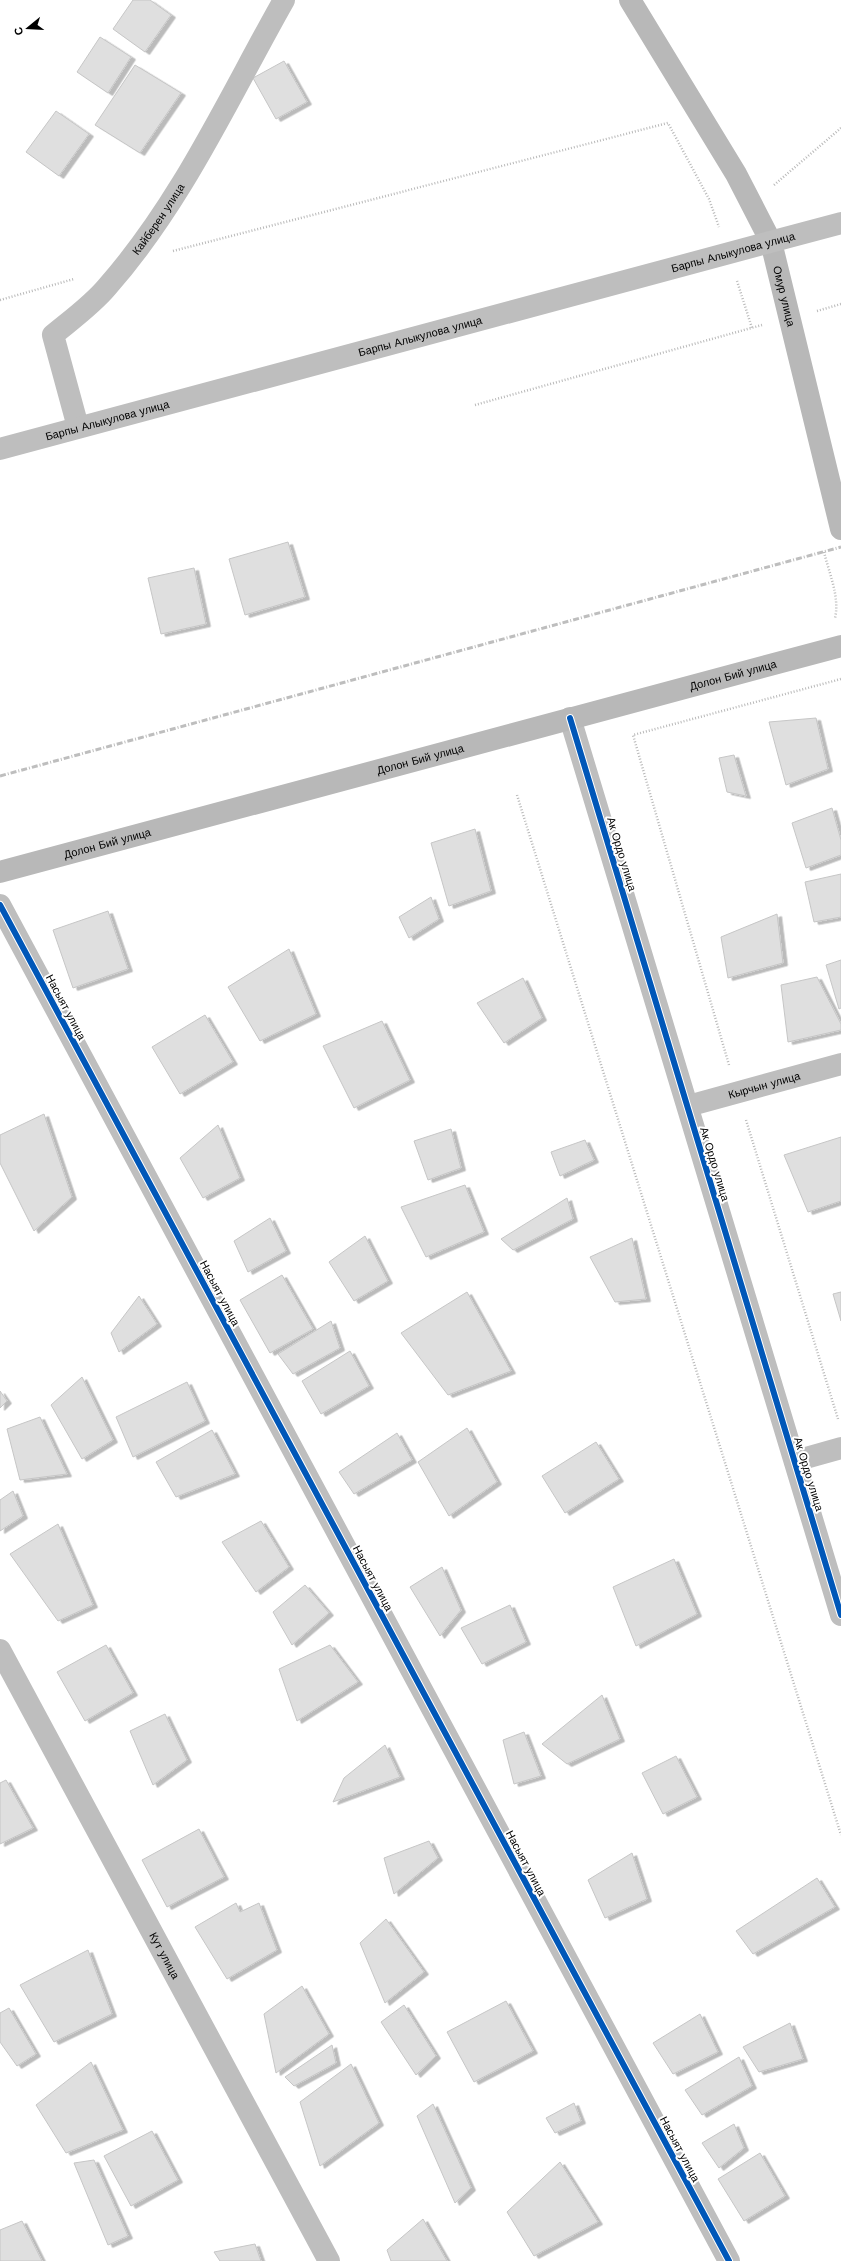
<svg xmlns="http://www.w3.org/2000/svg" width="841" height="2261" viewBox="0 0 841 2261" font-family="'Work Sans',sans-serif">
  <defs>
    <filter id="shadow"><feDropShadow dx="4.5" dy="2.5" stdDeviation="0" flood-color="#0004"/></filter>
  </defs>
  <rect width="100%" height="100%" fill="#fff"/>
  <!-- building -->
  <path fill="#dfdfdf" stroke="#c6c6c6" filter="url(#shadow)" d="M133,0H150L171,15L145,52L113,29Z
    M100,37L131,57L108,93L77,72Z
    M284,61L307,102L276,119L253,78Z
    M135,65L181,93L140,153L95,125Z
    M56,111L89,134L59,176L26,152Z
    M288,542L305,597L245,615L229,559Z
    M194,568L206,624L161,634L148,578Z
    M816,718L828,769L786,785L769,722Z
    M734,755L746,796L727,792L719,758Z
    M832,808L841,840V855L806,868L792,823Z
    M475,829L491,891L449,906L431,843Z
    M841,874V917L814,922L805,882Z
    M431,897L439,919L409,938L399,917Z
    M108,911L128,969L73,988L53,930Z
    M777,914L783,963L728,978L721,937Z
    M289,949L316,1014L260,1041L228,987Z
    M841,960V1008L839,1009L826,965Z
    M817,977L841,1024V1030L788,1042L781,985Z
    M523,978L542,1018L504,1043L477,1003Z
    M205,1015L233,1062L180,1094L152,1047Z
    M382,1021L410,1080L354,1108L323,1046Z
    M44,1114L72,1197L34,1231L0,1163V1135Z
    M218,1125L240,1178L203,1198L180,1158Z
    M451,1129L461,1168L428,1180L414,1141Z
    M841,1137V1201L808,1212L784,1155Z
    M585,1140L594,1160L560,1176L551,1152Z
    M465,1185L484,1232L426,1257L401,1207Z
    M567,1198L573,1219L513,1250L501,1239Z
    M270,1218L286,1251L248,1272L234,1241Z
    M365,1236L388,1281L354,1301L329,1262Z
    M632,1238L646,1299L615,1302L590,1257Z
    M282,1275L313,1329L270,1353L240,1300Z
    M467,1292L511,1371L448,1395L401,1333Z
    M841,1292V1321L833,1294Z
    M139,1296L157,1324L119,1352L111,1333Z
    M331,1321L340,1348L293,1374L278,1354Z
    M350,1351L369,1386L321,1414L302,1381Z
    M82,1377L113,1440L82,1459L51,1405Z
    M187,1382L205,1421L133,1457L116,1417Z
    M0,1391L7,1401L0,1408Z
    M40,1417L67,1474L20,1480L7,1429Z
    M467,1428L497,1482L449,1516L418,1462Z
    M212,1430L235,1474L176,1497L156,1462Z
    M397,1433L412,1460L354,1494L339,1472Z
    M596,1442L619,1479L565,1513L542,1476Z
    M13,1491L23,1516L0,1531V1500Z
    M261,1521L289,1567L256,1592L222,1542Z
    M58,1524L93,1605L58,1621L10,1554Z
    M674,1559L697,1614L636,1646L613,1587Z
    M442,1567L461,1610L440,1636L410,1587Z
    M305,1585L329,1613L292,1645L273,1612Z
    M510,1605L526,1642L482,1664L461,1628Z
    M106,1645L133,1693L85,1721L57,1672Z
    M330,1645L358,1682L297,1721L279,1669Z
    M602,1695L620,1739L567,1764L542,1744Z
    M165,1714L187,1760L153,1785L130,1731Z
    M524,1732L541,1776L514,1784L503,1740Z
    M385,1745L400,1777L333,1802L344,1778Z
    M676,1756L697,1797L663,1814L642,1773Z
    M6,1780L33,1828L0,1844V1783Z
    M199,1829L224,1877L167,1907L142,1860Z
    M429,1841L438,1858L394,1894L384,1858Z
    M632,1853L647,1899L605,1918L588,1880Z
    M817,1878L835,1907L753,1954L736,1931Z
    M236,1903L240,1912L259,1903L277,1950L227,1979L195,1927Z
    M386,1919L424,1972L385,2003L360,1943Z
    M88,1950L112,2014L54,2042L20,1985Z
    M302,1986L329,2034L276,2073L264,2014Z
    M506,2001L533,2051L474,2082L447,2032Z
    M404,2005L436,2056L416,2075L381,2022Z
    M9,2008L36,2054L17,2066L0,2042V2013Z
    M700,2014L718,2052L673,2074L653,2043Z
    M790,2023L803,2059L759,2072L743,2047Z
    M332,2045L336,2063L294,2086L285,2077Z
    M739,2057L752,2086L702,2115L685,2090Z
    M91,2062L123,2130L66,2153L36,2105Z
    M351,2064L379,2123L320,2166L300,2102Z
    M574,2103L581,2121L555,2133L546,2118Z
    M433,2104L471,2188L455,2203L417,2116Z
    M734,2124L744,2148L719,2168L702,2143Z
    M152,2131L178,2180L131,2206L104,2156Z
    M760,2153L785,2196L744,2221L718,2179Z
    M94,2160L128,2236L108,2245L74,2163Z
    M560,2162L598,2222L534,2256L507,2212Z
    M423,2219L447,2261H391L387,2250Z
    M22,2221L42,2261H0V2230Z
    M255,2244L261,2261H220L214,2252Z"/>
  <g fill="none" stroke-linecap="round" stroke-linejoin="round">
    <!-- path -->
    <path stroke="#b9b9b9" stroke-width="2.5" stroke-dasharray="1 2" stroke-linecap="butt" d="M774,185L841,128
      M173,251L668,123L709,199L719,227
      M737,281L752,328
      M0,300L74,279
      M817,311L841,304
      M475,405L762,325
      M824,552C829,573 840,597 835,618
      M517,795L841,1835
      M729,1065L633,735L841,679
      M746,1120L838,1419"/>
    <!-- street -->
    <g stroke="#bebebe" stroke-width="22">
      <path id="s1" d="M78,427L53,335C71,320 92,305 107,287C182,202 229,97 284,0"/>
      <path d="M570,718L841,1615"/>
      <path d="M0,905L729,2261"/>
      <path id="s2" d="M688,1106L841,1064"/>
      <path d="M795,1461L841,1448"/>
      <path id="s3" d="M0,1650L329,2261"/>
    </g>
    <!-- secondary -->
    <g stroke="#b8b8b8" stroke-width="22">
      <path id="s4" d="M630,0L736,174L771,242L841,529"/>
      <path id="s5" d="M0,872L841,646"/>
    </g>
    <!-- primary -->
    <path stroke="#bebebe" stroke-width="22" id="s6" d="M0,449L841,223"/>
    <!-- rail -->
    <path stroke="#bebebe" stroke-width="3" stroke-dasharray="6 2 1 2" stroke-linecap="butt" d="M0,776L841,547"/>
    <defs>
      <path id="cycleway" d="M570,718L841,1615
        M0,905L729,2261"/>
    </defs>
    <!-- cycleway casing -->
    <use href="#cycleway" stroke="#fff" stroke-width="8"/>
    <!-- cycleway -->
    <use href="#cycleway" stroke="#0057b8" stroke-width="6"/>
  </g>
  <g text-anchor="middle" stroke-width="4" stroke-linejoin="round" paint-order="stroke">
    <!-- street labels -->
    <g font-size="11" fill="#000" stroke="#fff">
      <text dy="4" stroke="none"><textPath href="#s1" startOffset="253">Кайберен улица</textPath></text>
      <text dy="4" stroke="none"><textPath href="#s6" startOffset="759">Барпы Алыкулова улица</textPath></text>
      <text dy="4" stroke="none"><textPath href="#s4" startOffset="336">Омур улица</textPath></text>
      <text dy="4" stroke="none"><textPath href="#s6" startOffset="435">Барпы Алыкулова улица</textPath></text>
      <text dy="4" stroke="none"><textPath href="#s6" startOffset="111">Барпы Алыкулова улица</textPath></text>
      <text dy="4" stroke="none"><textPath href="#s5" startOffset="759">Долон Бий улица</textPath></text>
      <text dy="4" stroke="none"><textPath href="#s5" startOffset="435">Долон Бий улица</textPath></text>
      <text dy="4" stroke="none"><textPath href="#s5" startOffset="111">Долон Бий улица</textPath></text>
      <text transform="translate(622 854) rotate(73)" y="4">Ак Ордо улица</text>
      <text transform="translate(66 1007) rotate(62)" y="4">Насыят улица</text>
      <text dy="4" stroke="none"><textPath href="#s2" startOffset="79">Кырчын улица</textPath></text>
      <text transform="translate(715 1164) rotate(73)" y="4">Ак Ордо улица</text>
      <text transform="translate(220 1293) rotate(62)" y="4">Насыят улица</text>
      <text transform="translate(809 1474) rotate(73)" y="4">Ак Ордо улица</text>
      <text transform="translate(373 1578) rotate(62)" y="4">Насыят улица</text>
      <text transform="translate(526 1863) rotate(62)" y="4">Насыят улица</text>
      <text dy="4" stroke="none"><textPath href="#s3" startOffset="347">Кут улица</textPath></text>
      <text transform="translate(680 2149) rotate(62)" y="4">Насыят улица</text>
    </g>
  </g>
  <!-- north arrow -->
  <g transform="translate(28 28) rotate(252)" stroke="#ffffff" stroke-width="3" paint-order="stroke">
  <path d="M0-3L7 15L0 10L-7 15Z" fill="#000000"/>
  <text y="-6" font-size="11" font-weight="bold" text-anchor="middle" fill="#000000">С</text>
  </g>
</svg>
